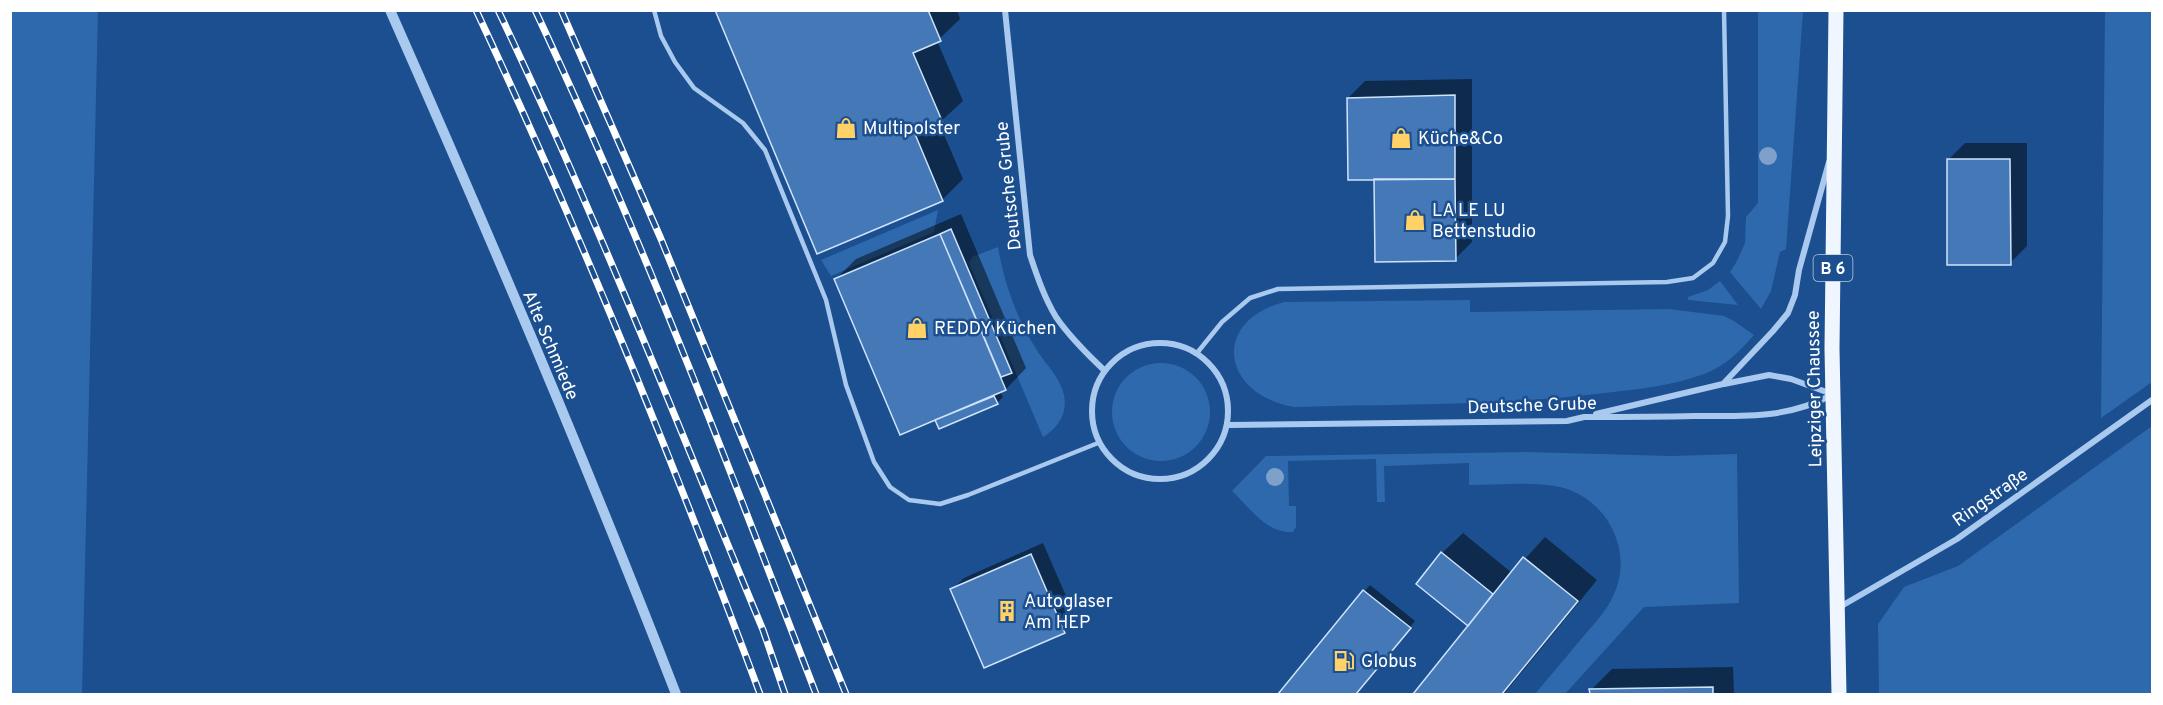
<svg xmlns="http://www.w3.org/2000/svg" width="2163" height="705" viewBox="0 0 2163 705" font-family="Overpass,sans-serif">
  <rect width="100%" height="100%" fill="#1b4f8f"/>
  <!-- green -->
  <path fill="#2e69ad" d="M10,11H98L82,694H11Z
    M1758,11H1803L1786,249L1780,252L1771,291L1761,309L1730,272L1737,261L1745,243L1746,217L1758,203Z
    M2105,11H2152V382L2101,418Z
    M938,210L934,232L831,276L821,260Z
    M998,247C1004,282 1016,317 1035,347C1044,363 1060,376 1064,395C1068,413 1058,428 1043,437L969,263L972,257Z
    M1720,281L1738,305L1688,300V297L1708,290Z
    M1470,300V312L1669,309L1724,316L1734,321L1754,335C1739,352 1725,366 1704,374C1672,386 1638,389 1605,393C1502,406 1397,404 1294,407C1221,394 1211,321 1284,302Z
    M1112 412a49 49 0 1 1 98 0a49 49 0 1 1-98 0Z
    M2152,426V694H1879L1878,624L1904,587L1958,566Z
    M1528,452L1672,456L1737,454L1739,603L1644,607L1565,694H1535C1550,676 1566,657 1582,638C1593,625 1607,611 1614,594C1634,551 1607,498 1560,487C1532,481 1498,485 1469,485V463L1384,466L1385,502H1377L1376,459L1288,461L1289,506H1296V527L1293,532C1267,534 1250,508 1232,491L1266,456Z"/>
  <!-- shadow -->
  <path fill="#0007" d="M716,10H957L960,19L937,41L963,101L939,123L963,179L942,200Z
    M1472,79V242L1455,259L1348,98L1365,81Z
    M1965,143H2027V246L2010,263L1948,160Z
    M961,214L1026,368L1006,389L1000,391L1003,397L997,403L937,421L835,280L856,259Z
    M1463,533L1512,573L1545,537L1597,580L1504,694H1415L1470,626L1442,553Z
    M1043,543L1076,619L1064,631L952,590L964,578Z
    M1370,585L1415,621L1355,694H1279Z
    M1733,667L1734,694H1591V690L1612,669Z"/>
  <!-- building -->
  <path fill="#4478b7" stroke="#cfe3fa" stroke-width="1.5" d="M715,10H928L941,41L913,53L943,123L915,134L943,201L817,254Z
    M1455,95V179L1348,180L1347,98Z
    M1947,159H2010L2011,265H1947Z
    M1374,179H1455L1456,261L1375,262Z
    M951,229L1012,373L1001,377L940,234Z
    M940,234L1006,390L900,435L834,279Z
    M994,396L998,404L939,429L935,420Z
    M1441,552L1493,594L1468,626L1416,584Z
    M1031,554L1065,633L984,668L950,589Z
    M1523,557L1578,601L1502,694H1413Z
    M1363,590L1411,628L1356,694H1278Z
    M1713,687V694H1590L1589,689Z"/>
  <g fill="none" stroke-linecap="round" stroke-linejoin="round">
    <!-- service -->
    <path stroke="#a9c9ee" stroke-width="4.5" d="M654,10L661,36L675,62L694,88L743,123L765,150L826,300L846,385L874,462L890,487L909,500L940,504L968,495L1098,443
      M1197,353L1222,322L1250,298L1278,289L1667,282L1693,278L1713,263L1725,242L1728,216L1724,10"/>
    <!-- minor -->
    <path stroke="#a9c9ee" stroke-width="6" d="M1005,10L1030,255C1037,276 1044,297 1056,317C1069,336 1087,354 1104,370
      M1092 411a68 68 0 1 1 136 0a68 68 0 1 1-136 0Z
      M1724,384L1769,375L1791,379L1832,394
      M1596,414L1723,384L1773,331L1788,313L1795,295L1799,270L1829,162
      M1228,425L1567,421L1584,417C1621,417 1657,417 1694,416C1745,416 1786,419 1832,395
      M1838,608L1957,539L2152,400"/>
    <!-- tertiary -->
    <path stroke="#a9c9ee" stroke-width="10" d="M390,10C490,236 587,464 676,694"/>
    <!-- primary -->
    <path stroke="#f0f6ff" stroke-width="15" d="M1836,10L1832,349L1839,694"/>
    <defs>
      <path id="rail" d="M476,10C581,234 674,463 760,694
        M498,10C595,213 677,423 763,630L785,694
        M535,10C640,233 728,464 816,694
        M561,10L661,239L846,694"/>
    </defs>
    <!-- rail casing -->
    <use href="#rail" stroke="#fff" stroke-width="7"/>
    <!-- rail -->
    <use href="#rail" stroke="#1b4f8f" stroke-width="4.5" stroke-dasharray="14" stroke-linecap="butt"/>
  </g>
  <!-- trees -->
  <g fill="#7ea0ca">
    <circle cx="1768" cy="156" r="9"/>
    <circle cx="1275" cy="477" r="9"/>
  </g>
  <!-- icons -->
  <defs>
    <symbol id="shop-bare" viewBox="-9 -9 18 18"><path d="M-5-2.5h2.3a2.7 3.5 0 0 1 5.4 0H5L5.5 6h-11ZM-1.5-2.5h3a1.5 2.3 0 0 0-3 0Z" fill="#ffd166" stroke="#1b4f8f" stroke-width="2.5" paint-order="stroke"/></symbol>
    <symbol id="building-bare" viewBox="-9 -9 18 18"><path d="M-4-6H4V6H1V3H-1V6H-4ZM-2.5-4.3h1.7v1.8h-1.7ZM.8-4.3h1.7v1.8H.8ZM-2.5-1h1.7V.8h-1.7ZM.8-1h1.7V.8H.8Z" fill="#ffd166" stroke="#1b4f8f" stroke-width="2.5" paint-order="stroke"/></symbol>
    <symbol id="fuel-bare" viewBox="-9 -9 18 18"><path d="M-5.5-6h7V0h2V4h1.3V-2.5L3-4.5l.8-.8L6-3V5H2.5V1h-1V6h-7ZM-4.2-4.7v3.2H.2V-4.7Z" fill="#ffd166" stroke="#1b4f8f" stroke-width="2.5" paint-order="stroke"/></symbol>
  </defs>
  <g fill-rule="evenodd">
    <use href="#shop-bare" x="831" y="113" width="30" height="30"/>
    <use href="#shop-bare" x="1386" y="123" width="30" height="30"/>
    <use href="#shop-bare" x="1400" y="205" width="30" height="30"/>
    <use href="#shop-bare" x="902" y="313" width="30" height="30"/>
    <use href="#building-bare" x="992" y="596" width="30" height="30"/>
    <use href="#fuel-bare" x="1329" y="646" width="30" height="30"/>
  </g>
  <g text-anchor="middle" stroke-width="5" stroke-linejoin="round" paint-order="stroke">
    <!-- shield labels -->
    <rect fill="#1b4f8f" stroke="#bbcadd" stroke-width="1.5" x="1813.5" y="255" width="39" height="26" rx="4.5"/>
    <g font-size="16" font-weight="bold" fill="#fff">
      <text x="1833" y="274">B 6</text>
    </g>
    <!-- poi labels -->
    <g font-size="18" fill="#fff" stroke="#1b4f8f" text-anchor="start">
      <text x="863" y="134">Multipolster</text>
      <text x="1418" y="144">Küche&amp;Co</text>
      <text x="1432" y="216">LA LE LU<tspan x="1432" dy="21">Bettenstudio</tspan></text>
      <text x="934" y="334">REDDY Küchen</text>
      <text x="1024" y="607">Autoglaser<tspan x="1024" dy="21">Am HEP</tspan></text>
      <text x="1361" y="667">Globus</text>
    </g>
    <!-- street labels -->
    <g font-size="18" fill="#fff" stroke="#1b4f8f">
      <text transform="translate(1008 186) rotate(-96)" y="6">Deutsche Grube</text>
      <text transform="translate(551 345) rotate(67)" y="6">Alte Schmiede</text>
      <text transform="translate(1814 389) rotate(-91)" y="6">Leipziger Chaussee</text>
      <text transform="translate(1532 405) rotate(-2)" y="6">Deutsche Grube</text>
      <text transform="translate(1990 497) rotate(-35)" y="6">Ringstraße</text>
    </g>
  </g>
  <!-- border -->
  <rect width="2163" height="705" fill="none" stroke="#ffffff" stroke-width="24"/>
</svg>
